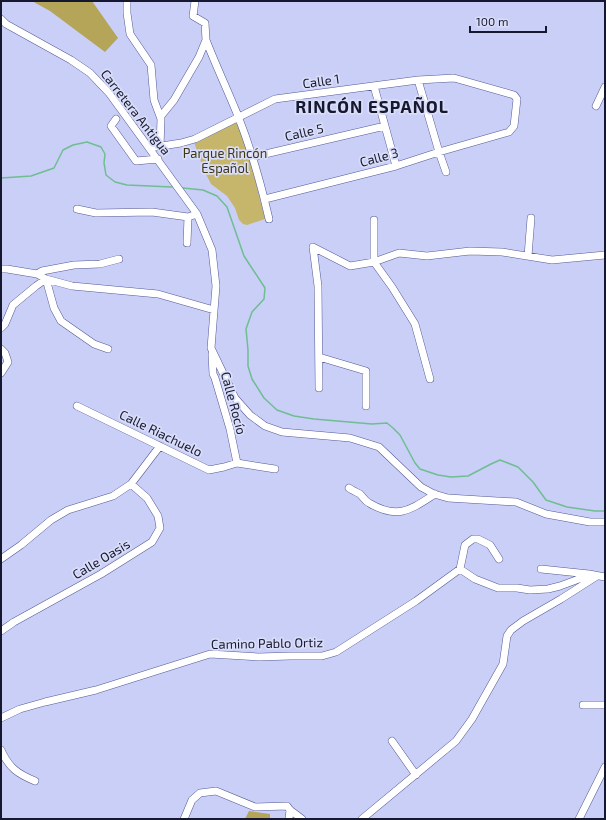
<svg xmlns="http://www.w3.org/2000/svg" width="606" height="820" viewBox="0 0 606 820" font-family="'Exo 2',sans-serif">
  <rect width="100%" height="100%" fill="#c9cff7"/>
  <!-- green -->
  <path fill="#c5b66c" d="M234,122L238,124L249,156L265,219L247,225L243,224L239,220L235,208L227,196L211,184L204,170L194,142Z"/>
  <!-- forest -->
  <path fill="#b4a558" d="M32,1H92L118,38L105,52L50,11Z
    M249,811L270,814V819H245Z"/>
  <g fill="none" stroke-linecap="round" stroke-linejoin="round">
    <!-- stream -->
    <path stroke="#70bd92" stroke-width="1.5" d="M1,178L31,176L54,168L63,150L73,145L87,142L101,147L105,154L104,163L106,175L115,182L127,185L172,187
      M183,188L203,190L217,196L227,207L244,256L265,288L264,299L252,312L246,329L248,350V366L252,379L264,398L277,410L294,416L314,419L372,424L387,423L393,428L400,435L415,463L420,469L438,475L451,477L468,476L491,464L500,460L518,467L533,482L546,500L567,507L595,511H605"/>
    <defs>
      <path id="minor" d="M127,1V13L130,34L151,65L154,100L161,119L160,146
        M1,19L6,24L71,60L90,73L109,93L197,214L212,250L216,286L211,348L235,398L250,415L265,426L282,432L350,438L379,447L421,487L434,494L448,498L516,502L546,514L590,522H605
        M206,40C216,66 228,91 238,116C251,149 261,184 269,219
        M418,80L439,152L446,172
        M374,86L396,166
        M596,106L605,87
        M161,116L174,100L199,57L206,40L205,23L193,16L195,1
        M116,119L111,126L136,161L158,159
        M149,148L181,143L195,139L275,99L418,80L454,78L514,95L517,99L514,126L509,132L439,152L396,166L265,199
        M252,157L385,126
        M77,209L96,213L152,212L188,217L197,214
        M374,220V262L392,287L415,324L430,379
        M187,243L188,217
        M528,256L531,218
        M1,269H7L37,274L46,279L72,286L158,294L214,310
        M37,274L42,271L74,265L100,264L119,259
        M1,328L5,324L13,305L36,286L46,279L54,308L61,321L94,344L108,349
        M1,349L5,353L8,362L1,373
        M212,354L213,374L215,378L230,429L237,463
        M319,357L366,371V406
        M319,388L318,286L313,247L350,266L374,262L399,253L427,256L470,251L502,252L552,260L605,255
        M77,406L209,470L224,467L237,463
        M237,463L275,469
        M349,488C352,490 356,492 360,494C363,497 365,501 369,503C398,520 410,510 435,494
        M1,559L21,545L51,520L68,510L113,496L131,484L160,446
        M460,569L475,579L498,588H517L530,590L548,589L560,586L587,576L589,574L605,577
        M460,569L465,545L473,539H478L490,545L499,559
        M541,569L589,574
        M1,631L14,622L101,574L152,542L160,528L158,516L147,498L131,484
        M583,705H605
        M1,718L20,709L45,702L96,690L210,654L259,657L290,656H322L336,652L416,601L460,569
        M392,741L416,775
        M1,750C9,768 18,774 35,781
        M184,819L192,800L200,793L216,791L255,807L287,806L290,810L302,819
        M289,819L290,810
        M362,819L456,741L472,719L503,664L507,636L511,630L523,621L561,599L597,576
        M579,819L605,767"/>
    </defs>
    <!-- minor casing -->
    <use href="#minor" stroke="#545a93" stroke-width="8"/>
    <!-- minor -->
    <use href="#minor" stroke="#fff" stroke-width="7"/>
  </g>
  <g text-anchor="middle" stroke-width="3.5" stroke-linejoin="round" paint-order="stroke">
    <!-- street labels -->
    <g font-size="13" fill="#161830" stroke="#d9ddf8">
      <text transform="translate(321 81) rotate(-8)" y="5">Calle 1</text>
      <text transform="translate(136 112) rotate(52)" y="5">Carretera Antigua</text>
      <text transform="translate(304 132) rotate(-13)" y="5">Calle 5</text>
      <text transform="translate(379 157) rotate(-15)" y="5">Calle 3</text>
      <text transform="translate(234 403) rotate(75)" y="5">Calle Rocío</text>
      <text transform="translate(161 433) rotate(26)" y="5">Calle Riachuelo</text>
      <text transform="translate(101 559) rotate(-31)" y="5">Calle Oasis</text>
      <text transform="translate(267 643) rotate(-1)" y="5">Camino Pablo Ortiz</text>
    </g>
    <!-- park labels -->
    <g font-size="13" fill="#3d3614" stroke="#d9ddf8">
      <text x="225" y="158">Parque Rincón<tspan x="225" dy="15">Español</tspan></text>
    </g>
    <!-- district labels -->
    <g font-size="17" font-weight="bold" letter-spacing="1" fill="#161830" stroke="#d9ddf8">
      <text x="372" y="113">RINCÓN ESPAÑOL</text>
    </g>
  </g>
  <!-- border -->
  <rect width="606" height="820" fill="none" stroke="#161830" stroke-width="4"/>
  <!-- scale -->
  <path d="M470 26v6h76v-6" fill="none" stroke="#161830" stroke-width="2"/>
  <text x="476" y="26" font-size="12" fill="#161830" stroke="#d9ddf8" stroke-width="3" paint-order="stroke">100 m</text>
</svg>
